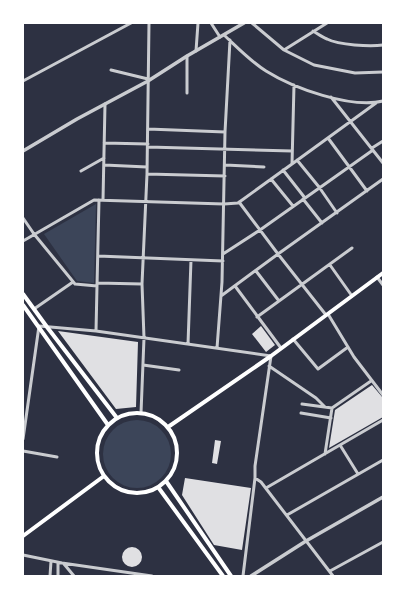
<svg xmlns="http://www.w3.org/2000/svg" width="406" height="599" viewBox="0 0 406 599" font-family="'PT Serif',serif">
  <rect width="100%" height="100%" fill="#2d3142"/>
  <!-- green -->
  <path fill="#3c4559" d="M96,204L94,283L77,281L44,234Z
    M103 454a34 34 0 1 1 68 0a34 34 0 1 1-68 0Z"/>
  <!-- building -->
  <path fill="#e0e0e3" d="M261,326L275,345L266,352L252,334Z
    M58,331L138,342L136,407L116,409Z
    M372,385L383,398V417L329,448L335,410Z
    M215,440L221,441L217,464L212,463Z
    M185,478L251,488L242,550L214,545L182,495Z
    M122 557a10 10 0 1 1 20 0a10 10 0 1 1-20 0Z"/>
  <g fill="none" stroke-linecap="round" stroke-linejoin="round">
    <!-- minor -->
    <path stroke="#caccd0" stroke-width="3" d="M211,23L220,37
      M252,23L284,50L314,65L355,73L383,72
      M313,31C318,34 322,37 327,39C339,45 370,47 383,45
      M224,35C237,47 250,61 266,71C293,88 351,109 383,101
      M284,50L327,23
      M196,51L198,23
      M187,56V93
      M111,70L148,79
      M23,81L131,23
      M331,97L383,163
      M148,129L225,132
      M328,138L367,191
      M104,143L148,144
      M148,147L292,151
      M372,148L383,141
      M297,160L319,187L337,213
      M292,164L376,103
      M104,165L147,167
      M225,165L264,167
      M283,170L305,198
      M81,171L104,158
      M147,174L225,176
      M271,179L293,206
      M303,199L322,223
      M103,200L105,104
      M239,202L278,254L383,179
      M23,218L34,234L75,284L97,286L99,200
      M23,241L94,200L224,204L238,203L292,164L294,85
      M223,254L260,230L373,150
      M98,256L223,261
      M330,265L352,296
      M256,271L279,301
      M377,277L383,285
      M97,283L142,284
      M235,286L281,348
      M221,296L278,254L326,315
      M34,309L73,282
      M328,314L354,357L383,395
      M257,317L352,248
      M96,331L97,286
      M293,339L318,369L348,347
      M188,344L191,260
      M217,348L222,282L225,132L230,40
      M143,365L179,370
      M269,366L316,398L325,407
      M302,404L332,408
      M141,413L144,338L142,284L147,174L149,23
      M301,413L331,418
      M23,439L39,326L96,331L271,356L255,466V478L243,576
      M340,445L358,474
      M23,451L57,457
      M325,454L332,408L371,381
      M255,478L261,482L333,576
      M266,488L383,420
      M287,515L383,460
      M23,555L62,563L152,576
      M64,564L74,576
      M330,571L383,542
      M50,576L51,561
      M58,576V563"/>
    <!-- tertiary -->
    <path stroke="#caccd0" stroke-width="3.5" d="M23,151L77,119L148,81L187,56L244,23
      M251,576L306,541L383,497"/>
    <!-- secondary -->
    <path stroke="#fff" stroke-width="4" d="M23,294L47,327L117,418
      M23,305L108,425
      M97 453a40 40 0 1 1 80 0a40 40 0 1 1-80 0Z
      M168,427L271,356L383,273
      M166,481L231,576
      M158,487L223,576
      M23,536L104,476"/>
  </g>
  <!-- border -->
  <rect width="406" height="599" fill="none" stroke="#ffffff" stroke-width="48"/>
</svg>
